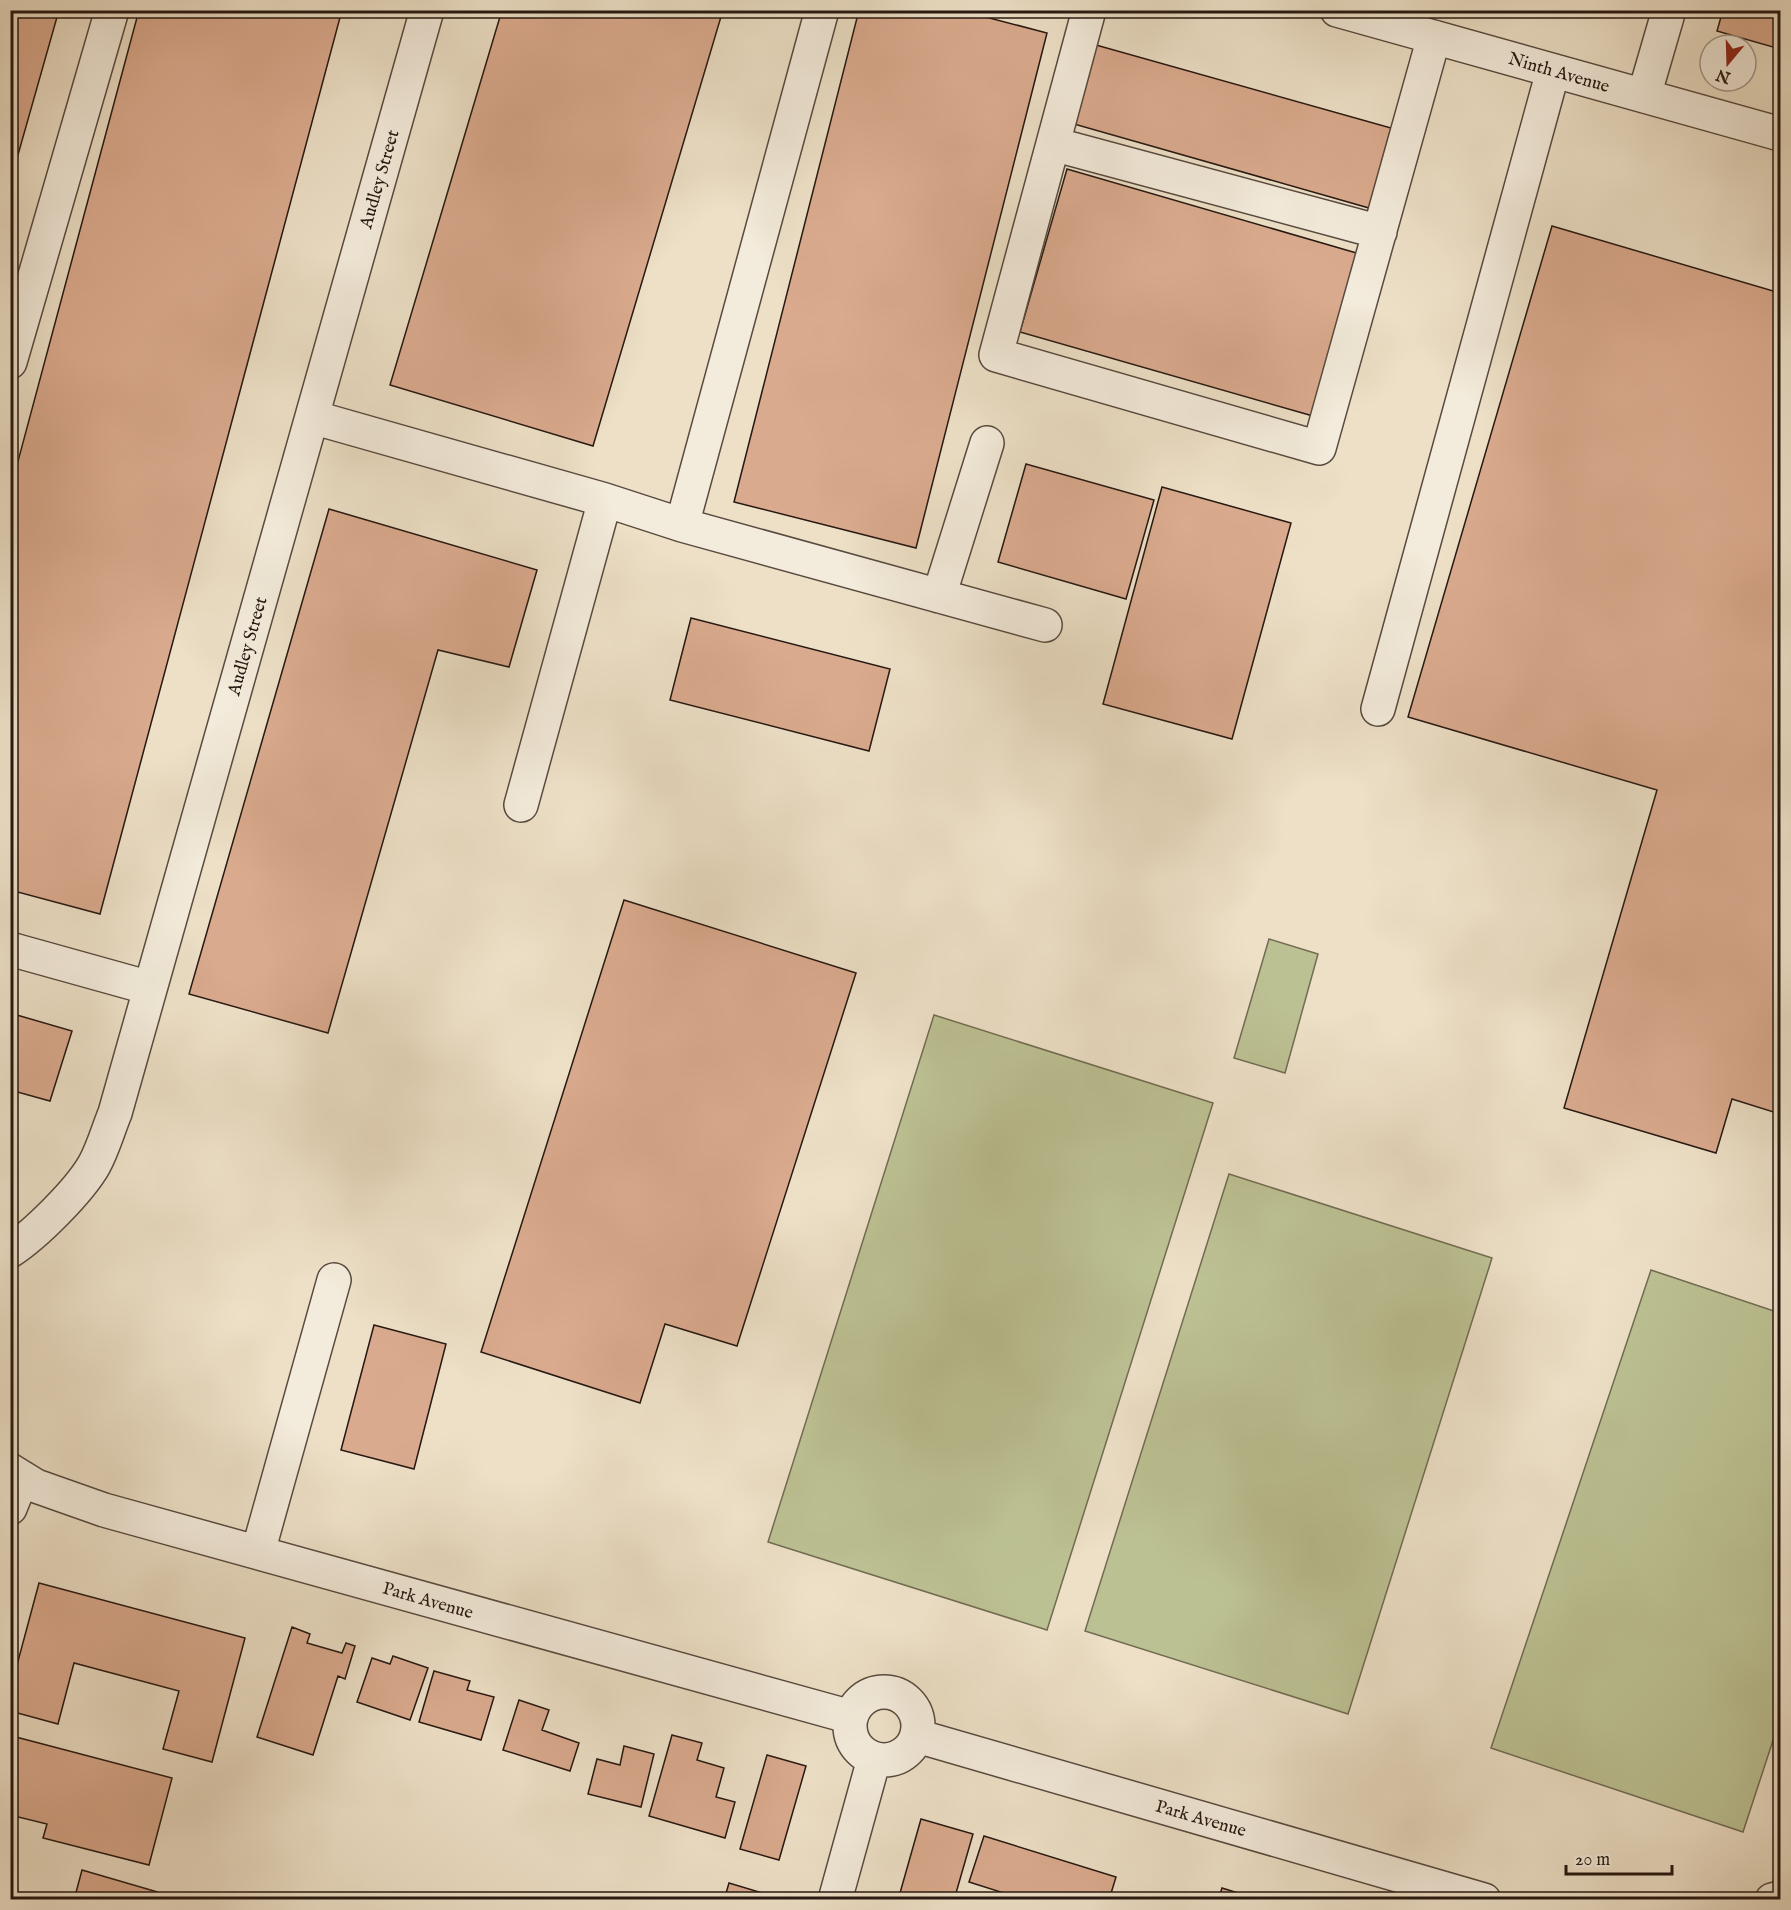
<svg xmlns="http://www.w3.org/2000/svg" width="1791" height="1910" viewBox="0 0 1791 1910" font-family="'IM FELL English',serif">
  <rect width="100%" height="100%" fill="#ede0c7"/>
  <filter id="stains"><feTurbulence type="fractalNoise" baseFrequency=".00333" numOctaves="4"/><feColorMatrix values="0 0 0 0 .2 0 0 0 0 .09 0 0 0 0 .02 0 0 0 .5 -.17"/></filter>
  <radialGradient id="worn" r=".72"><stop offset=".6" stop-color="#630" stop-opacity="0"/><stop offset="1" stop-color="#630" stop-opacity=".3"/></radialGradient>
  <!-- green -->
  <path fill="#bcc193" stroke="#716c52" stroke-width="1.5" d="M1269,939L1318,954L1285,1073L1234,1058Z
    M934,1015L1213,1103L1047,1630L768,1542Z
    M1229,1174L1492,1258L1348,1714L1085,1631Z
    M1651,1270L1780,1313V1719L1743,1832L1491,1748Z"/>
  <!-- building -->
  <path fill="#daaa8e" stroke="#261812" stroke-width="1.5" d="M10,10H59L10,183Z
    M139,10H342L100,914L10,890V491Z
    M502,10H723L593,446L390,385Z
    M859,10H959L1047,33L916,548L734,502Z
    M1723,10H1780V49L1717,31Z
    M1096,45L1391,128L1369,208L1074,124Z
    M1067,169L1360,254L1313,416L1020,332Z
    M1552,226L1780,293V1114L1732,1099L1716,1153L1564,1108L1657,790L1408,717Z
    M1026,464L1154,500L1126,599L998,562Z
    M1162,487L1291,523L1232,739L1103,704Z
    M329,509L537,570L509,667L438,650L328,1033L189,994Z
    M691,618L890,669L869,751L670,700Z
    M624,900L856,973L737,1346L665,1324L640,1403L481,1352Z
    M10,1013L72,1031L50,1101L10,1090Z
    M374,1325L446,1344L414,1469L341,1450Z
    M39,1583L245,1638L212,1762L163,1749L179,1691L74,1663L58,1724L10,1711V1691Z
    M292,1627L310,1634L307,1643L342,1653L346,1643L355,1646L345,1679L338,1676L313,1755L257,1737Z
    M393,1656L428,1668L410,1720L357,1702L372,1658L390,1664Z
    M434,1671L470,1681L467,1690L494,1697L481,1740L419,1722Z
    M519,1700L549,1710L542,1730L579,1743L570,1771L503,1750Z
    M672,1735L702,1743L697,1760L724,1768L716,1797L735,1802L725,1838L649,1816Z
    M16,1737L172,1778L149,1865L43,1838L47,1824L10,1815V1758Z
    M624,1746L654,1754L641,1807L588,1794L597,1759L620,1765Z
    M767,1755L806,1766L779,1860L740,1849Z
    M921,1819L973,1834L954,1900H898Z
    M984,1836L1116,1877L1109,1900H1026L969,1882Z
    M82,1870L161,1893L159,1900H74Z
    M729,1883L769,1895L768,1900H724Z
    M1222,1888L1248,1896L1247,1900H1218Z
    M1184,1894L1203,1900H1183Z"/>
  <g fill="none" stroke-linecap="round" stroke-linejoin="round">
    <defs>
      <path id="minor" d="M822,10L682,525L1045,625
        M1089,10L996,355L1319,448L1434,37
        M1337,10L1780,134
        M1644,96L1669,10
        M1053,144L1380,232
        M10,362L112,10
        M312,417L605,500L682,525
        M939,596L987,443
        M1378,709L1553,71
        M521,805L605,500
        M10,949L150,988
        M10,1251C36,1234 79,1191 94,1165C103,1149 108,1130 115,1113L427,10
        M10,1470L36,1486L104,1510L851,1717
        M10,1508L22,1478
        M258,1552L334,1280
        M850 1726a34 34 0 1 1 68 0a34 34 0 1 1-68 0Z
        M917,1736L1484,1900
        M835,1900L874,1759
        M1772,1900L1780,1898"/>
    </defs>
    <!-- minor casing -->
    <use href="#minor" stroke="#584a3f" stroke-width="36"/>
    <!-- minor -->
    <use href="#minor" stroke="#f3ebdb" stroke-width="33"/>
  </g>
  <g text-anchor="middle" stroke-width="4.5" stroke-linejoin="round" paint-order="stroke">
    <!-- street labels -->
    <g font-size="18" fill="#261812" stroke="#f3ebdb">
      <text transform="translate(1559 72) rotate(16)" y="6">Ninth Avenue</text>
      <text transform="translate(379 179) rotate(-74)" y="6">Audley Street</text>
      <text transform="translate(247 646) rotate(-74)" y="6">Audley Street</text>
      <text transform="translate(428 1600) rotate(16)" y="6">Park Avenue</text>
      <text transform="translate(1201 1818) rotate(16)" y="6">Park Avenue</text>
    </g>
  </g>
  <!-- margin -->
  <rect width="1791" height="1910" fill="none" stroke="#ede0c7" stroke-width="36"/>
  <rect x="12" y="12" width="1767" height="1886" fill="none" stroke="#261812" stroke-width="3"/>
  <rect x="18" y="18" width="1755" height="1874" fill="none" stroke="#261812" stroke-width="1.5"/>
  <!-- north arrow -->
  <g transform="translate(1728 63) rotate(199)"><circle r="28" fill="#f3ebdb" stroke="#a1978b" stroke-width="1.5"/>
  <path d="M0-4.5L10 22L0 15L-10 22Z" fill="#8f2418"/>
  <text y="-9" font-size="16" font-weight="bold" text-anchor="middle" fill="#261812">N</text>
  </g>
  <!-- scale -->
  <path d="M1566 1865v9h106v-9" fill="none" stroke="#261812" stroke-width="3"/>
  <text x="1575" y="1865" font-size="18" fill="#261812" stroke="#f3ebdb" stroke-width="4.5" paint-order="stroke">20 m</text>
  <rect width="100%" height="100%" filter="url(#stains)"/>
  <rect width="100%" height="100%" fill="url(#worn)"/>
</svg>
